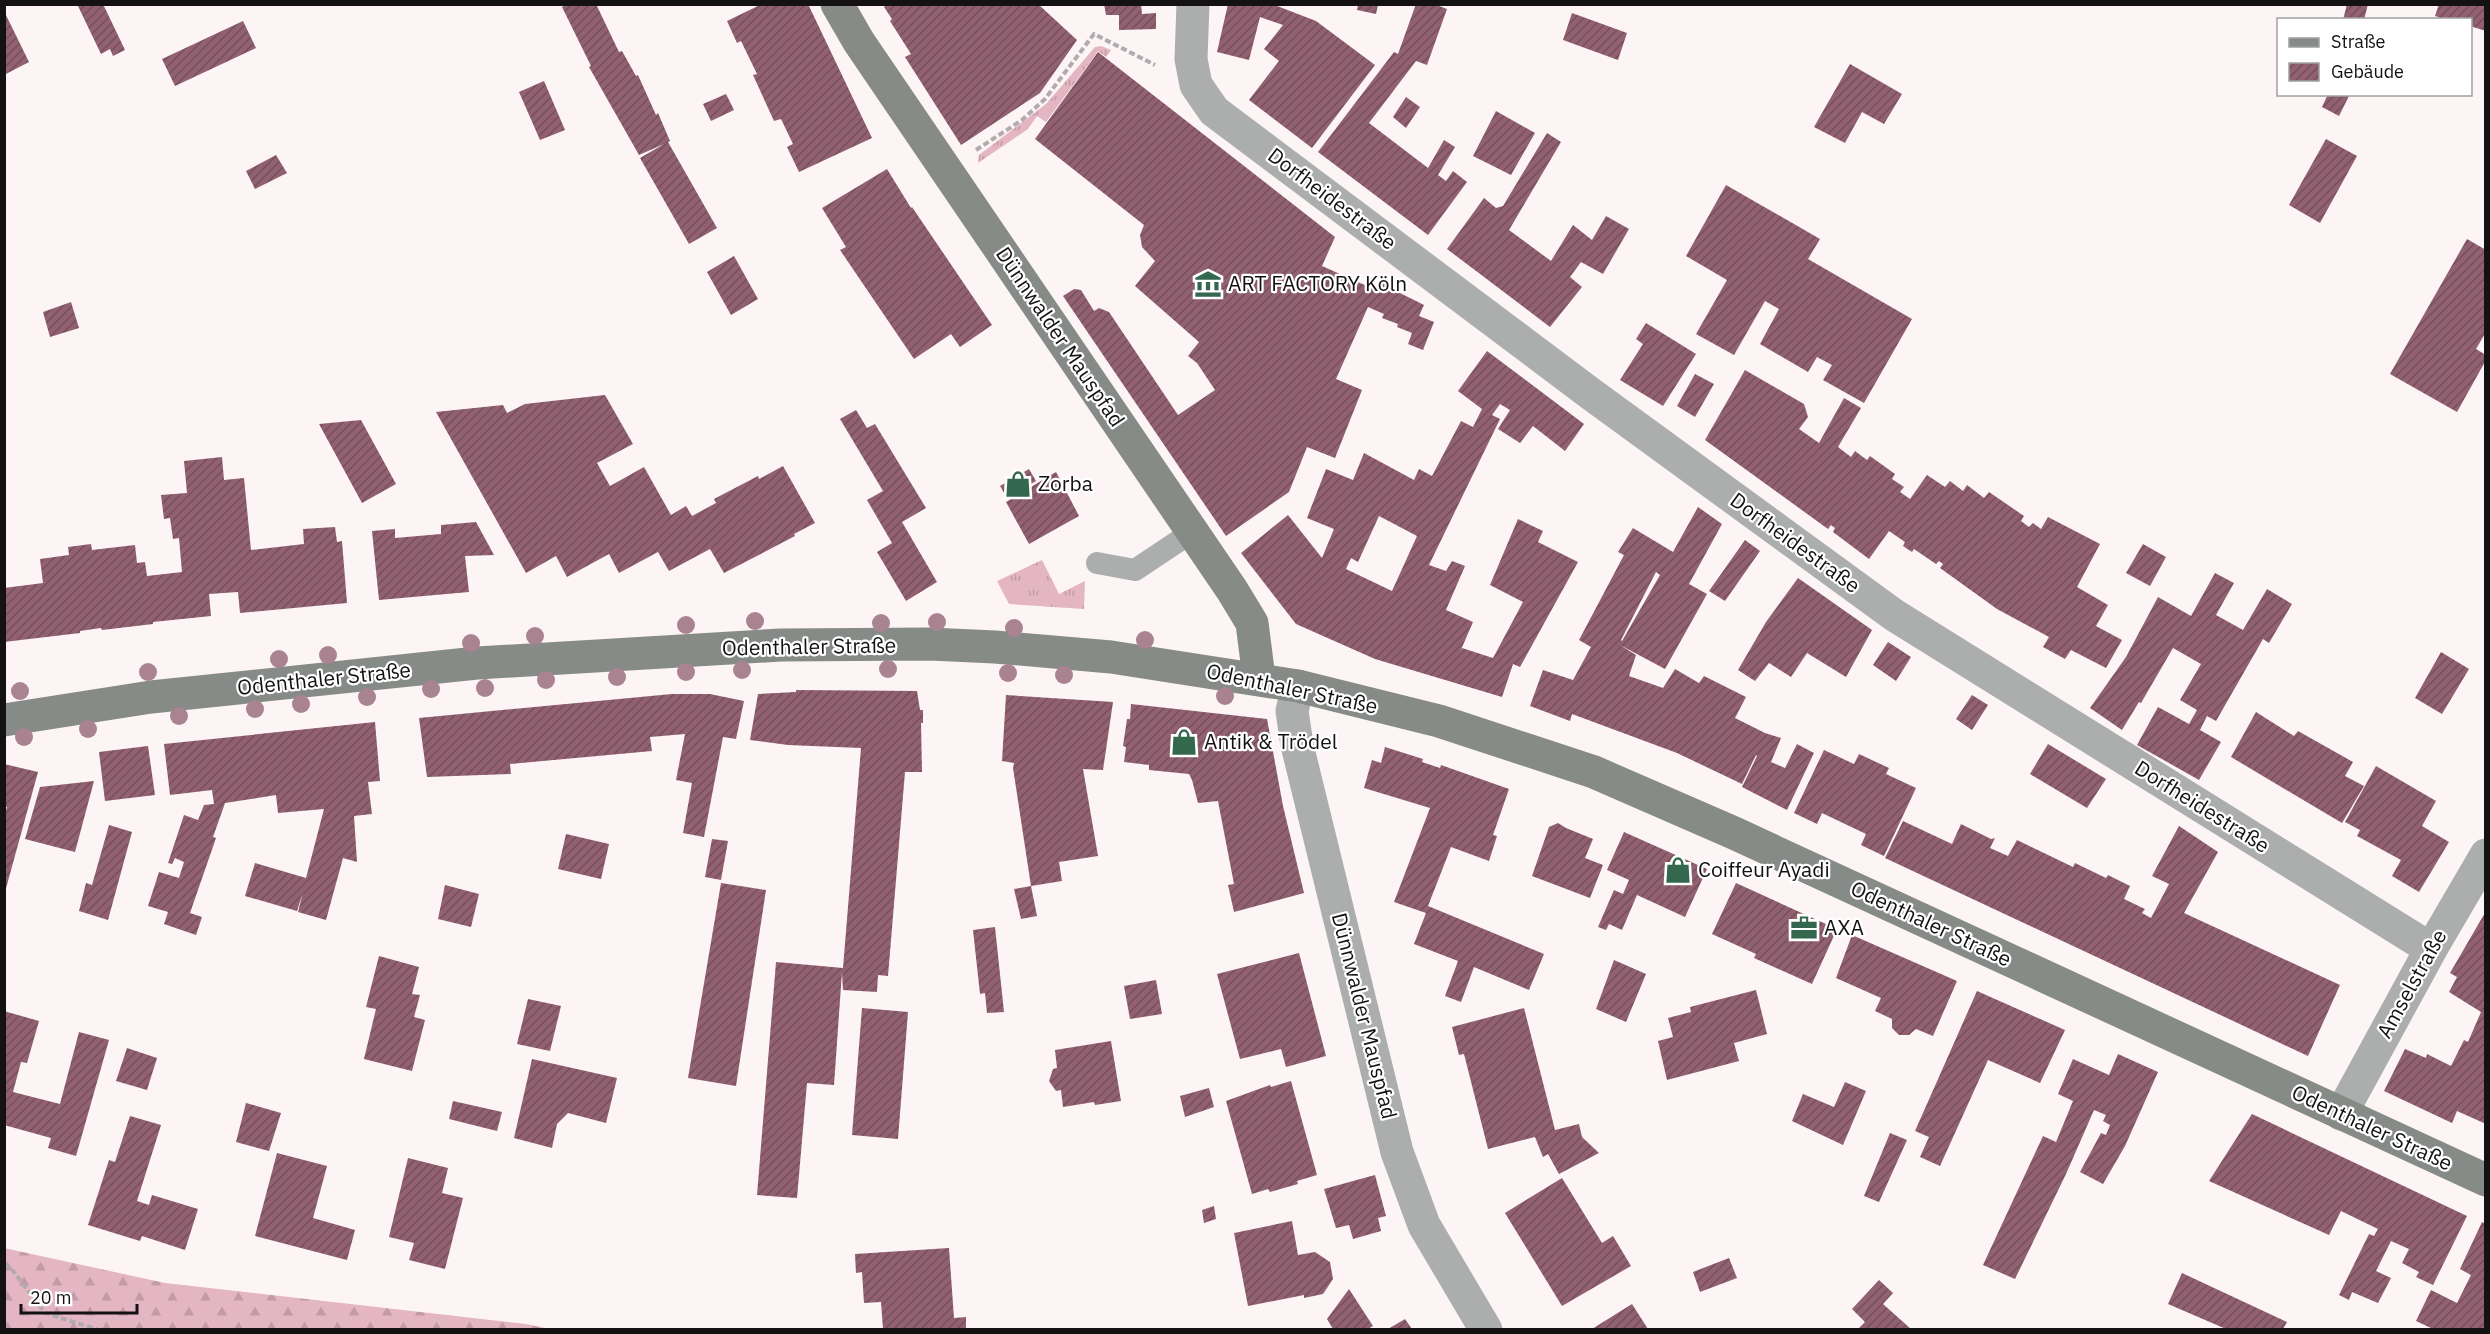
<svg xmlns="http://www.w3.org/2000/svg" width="2490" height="1334" viewBox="0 0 2490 1334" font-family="'IBM Plex Sans',sans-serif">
  <defs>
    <pattern id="grass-tufts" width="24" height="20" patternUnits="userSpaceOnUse" patternTransform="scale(1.5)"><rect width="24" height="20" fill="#e4b5c3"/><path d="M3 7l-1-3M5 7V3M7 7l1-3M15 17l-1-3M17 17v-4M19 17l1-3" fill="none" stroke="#c39ba6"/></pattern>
    <pattern id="forest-firs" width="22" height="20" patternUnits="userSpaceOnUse" patternTransform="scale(1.5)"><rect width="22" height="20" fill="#e4b5c3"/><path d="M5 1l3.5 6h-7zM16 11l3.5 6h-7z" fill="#c39ba6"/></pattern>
    <pattern id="building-hatch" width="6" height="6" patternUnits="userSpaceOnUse" patternTransform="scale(1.5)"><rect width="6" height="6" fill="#926171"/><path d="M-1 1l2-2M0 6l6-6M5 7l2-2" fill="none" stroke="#764f5b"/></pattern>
  </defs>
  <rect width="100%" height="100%" fill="#fdf4f6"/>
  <!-- grass -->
  <path fill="url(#grass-tufts)" d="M1101,46L1111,50L1106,57L1098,51L1046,122L1037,116L1028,129L978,163L979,155L1046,104L1095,47Z
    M1042,560L1059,594L1085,581L1084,609L1009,604L997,581Z"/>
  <!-- forest -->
  <path fill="url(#forest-firs)" d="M4,1248L165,1283L526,1324L550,1329H5Z"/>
  <!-- building -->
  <path fill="url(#building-hatch)" fill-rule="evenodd" d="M77,4H103L125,50L113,56L110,49L101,54Z
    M567,4H596L619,52L622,51L636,76L638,75L656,115L658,113L670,141L668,142L717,228L689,244L640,158L664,144L639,155L589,67L591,66L562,7Z
    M762,4H808L872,138L799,172L787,147L793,144L781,119L774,121L753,75L757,74L741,41L737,43L727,21Z
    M888,4H1038L1077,40L1040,93L961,145L905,57L911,54L890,21L892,19L884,7Z
    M1104,4H1141L1142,14L1156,13V29L1119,30V15H1106Z
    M1228,4H1272L1316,21L1375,65L1312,148L1249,100L1279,61L1264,49L1283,25L1260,17L1249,60L1217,52Z
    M1416,4H1434L1447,9L1427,65L1416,61L1369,123L1428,168L1444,140L1455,147L1438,175L1446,181L1453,171L1467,182L1428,235L1318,152L1394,52L1398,54Z
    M2347,4H2368L2364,20H2343Z
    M2439,4H2486V31L2470,26V20H2447L2435,16Z
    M1358,5H1378L1376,14L1357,10Z
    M4,11L29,62L4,75Z
    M1572,13L1627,33L1618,60L1563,40Z
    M243,21L256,48L175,86L162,59Z
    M1098,52L1335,237L1322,266L1376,290L1380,278L1396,285L1394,290L1424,305L1419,316L1434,322L1423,350L1408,344L1412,333L1397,327L1398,324L1382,318L1384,314L1368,307L1336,379L1362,390L1335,458L1307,447L1289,492L1226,536L1063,296L1074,289L1081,290L1094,311L1099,308L1109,312L1178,415L1215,390L1197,363L1188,356L1199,342L1135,286L1155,261L1142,247L1140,235L1144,225L1035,139Z
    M1850,64L1902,94L1884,124L1862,112L1845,143L1814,127Z
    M544,81L565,130L540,140L519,92Z
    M726,94L734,110L711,121L703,104Z
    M2328,94H2350L2339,116L2322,107Z
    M1406,97L1420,107L1406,128L1393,117Z
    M1496,111L1535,133L1511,175L1473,156Z
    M1547,133L1561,142L1509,230L1551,261L1573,225L1592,240L1606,216L1629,229L1603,274L1581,262L1570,277L1582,287L1550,327L1447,249L1484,198L1496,208L1503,206Z
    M2326,139L2357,156L2320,223L2289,205Z
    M276,155L287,173L255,189L246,171Z
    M887,169L911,208L912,207L992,325L960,347L951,334L914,359L840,250L846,247L822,208Z
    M1726,185L1820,239L1808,259L1912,319L1864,403L1823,380L1832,365L1817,357L1808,372L1760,344L1779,309L1765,301L1734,355L1696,334L1727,280L1686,256Z
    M2467,239L2486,250V332L2476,349L2486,355V360L2457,412L2390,374Z
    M734,256L758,299L731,315L707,272Z
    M71,302L79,328L50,337L43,312Z
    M1646,323L1696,354L1663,406L1620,380L1643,344L1636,339Z
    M1487,351L1584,424L1565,451L1533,426L1520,443L1498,429L1510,410L1500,404L1492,415L1500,419L1429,565L1446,571L1452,561L1465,566L1446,610L1473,622L1460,652L1462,648L1493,658L1523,602L1490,585L1518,519L1543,531L1538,542L1578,562L1520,667L1513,664L1502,697L1375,659L1296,624L1241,553L1288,515L1322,558L1334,529L1307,518L1326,469L1353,480L1364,453L1414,480L1419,469L1432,476L1461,421L1473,427L1482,409L1458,391ZM1379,516L1417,536L1392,591L1346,569L1351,558L1358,562Z
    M1745,370L1804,404L1808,417L1799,429L1819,443L1844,398L1861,408L1838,447L1851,457L1855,451L1867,460L1870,456L1895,474L1892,479L1904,487L1900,492L1910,499L1927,475L1945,487L1950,481L1963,491L1967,485L1984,498L1989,492L2024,516L2021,521L2029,527L2033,523L2041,529L2048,517L2100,544L2077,587L2108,605L2096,626L2122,640L2106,668L2071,650L2065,659L2043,647L2049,637L1997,609L1940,568L1943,564L1939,561L1936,564L1914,549L1912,552L1903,546L1905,542L1889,531L1869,559L1833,532L1835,528L1831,525L1828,529L1705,440Z
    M1695,374L1714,384L1695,417L1677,406Z
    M605,395L633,444L597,463L610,486L644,467L671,515L686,506L692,516L716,503L714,499L758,476L759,479L783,466L815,523L794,534L795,536L724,573L710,549L669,571L658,552L619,573L609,554L567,577L556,556L526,573L436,412L503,405L507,413L525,404Z
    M856,410L867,428L875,424L926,508L902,522L937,582L906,601L877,552L892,543L867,500L883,491L840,419Z
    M361,420L396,484L362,503L319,424Z
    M222,457L224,480L244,478L251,550L304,544L303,529L335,527L337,542L342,541L347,603L240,613L238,592L209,594L211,616L153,622V624L102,630L101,628L80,631V633L4,642V588L43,583L40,559L69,555L68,547L91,544L92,550L135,545L137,563L145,562L147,576L182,572L179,538L173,539L170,518L164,519L161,495L187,493L184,461Z
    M1029,469L1036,481L1007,498L1000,486Z
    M1056,472L1079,516L1029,544L1006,502Z
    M1698,507L1722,524L1689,584L1707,594L1665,669L1620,645L1636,655L1629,676L1663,688L1675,669L1699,683L1704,676L1746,697L1735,718L1765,733L1781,738L1771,762L1785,768L1797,744L1814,753L1787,810L1742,787L1757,756L1756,755L1742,784L1677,753L1572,714L1570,721L1530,706L1543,670L1573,680L1591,647L1579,640L1624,555L1618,552L1633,528L1673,552ZM1656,572L1660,575L1622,641L1621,640Z
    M476,522L494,555L465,556L469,592L379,600L372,531L395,529V538L441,534V525Z
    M1745,540L1760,551L1725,601L1709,591Z
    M2143,544L2166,557L2150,586L2126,573Z
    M2215,573L2234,583L2216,615L2243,630L2267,589L2292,604L2269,643L2263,639L2216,721L2207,716L2200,730L2221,742L2199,780L2137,745L2158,707L2189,724L2197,710L2180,700L2201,664L2173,648L2141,703L2139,702L2122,730L2090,708L2126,657L2158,597L2191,616Z
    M1798,578L1872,630L1846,677L1807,653L1791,677L1769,663L1755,681L1738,670L1766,622Z
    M1888,642L1911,657L1896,681L1873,665Z
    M2441,652L2469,669L2442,714L2415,698Z
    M796,690L917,691L920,710H923V723H921L922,772H905L888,976L878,975L877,992L843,990L842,972L834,1085L807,1083L797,1198L757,1195L776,962L843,968L861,748L788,745L750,740L758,694L796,692Z
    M672,694H710L744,701L736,739L723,737L704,837L683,833L692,783L676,780L685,734L650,737L652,751L510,764L511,774L427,777L419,718Z
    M1006,695L1113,702L1103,770L1083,769L1098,856L1059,862L1062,881L1031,886L1037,916L1021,919L1014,889L1031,886L1013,768L1014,763L1002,761Z
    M1972,695L1988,705L1972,730L1956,719Z
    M1131,704L1267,719L1283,806L1304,893L1234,912L1228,885L1234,884L1218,801L1198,803L1192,780L1189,774L1149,770V765L1124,762L1126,747L1123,746L1127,719H1130Z
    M2256,712L2294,736L2298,731L2353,762L2345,776L2364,786L2342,823L2231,757Z
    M375,722L380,781L368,782L372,814L354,816L357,862L343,858L326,920L298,912L303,892L297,911L245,896L255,863L306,878L324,809L278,813L276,795L225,803L213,837L216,838L190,913L202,917L196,935L164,924L168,912L148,906L159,872L179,878L184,862L175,858L172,864L168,863L184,815L198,820L204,805L214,804L212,790L170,795L164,744Z
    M2048,744L2106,779L2087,808L2030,774Z
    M148,746L155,795L105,801L99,752Z
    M1385,747L1423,759L1422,762L1440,768L1441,765L1509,789L1493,835L1497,836L1489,861L1451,847L1428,906L1544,954L1529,990L1474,967L1461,1002L1445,996L1458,961L1414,944L1426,913L1394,902L1430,808L1364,788L1372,760L1381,763Z
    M1824,750L1854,764L1859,754L1889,768L1886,774L1916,788L1884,856L1861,845L1866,834L1822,813L1817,824L1794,813Z
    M4,764L38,772L5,892L4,817L7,807L4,806Z
    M2376,766L2436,801L2422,826L2449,842L2419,892L2392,876L2401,860L2357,836L2360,830L2345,822Z
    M94,781L75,852L25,839L40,787Z
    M1903,821L1952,844L1961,824L1991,839L1995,838L1990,848L2008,856L2017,840L2073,867L2075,863L2106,878L2108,875L2130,886L2124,899L2145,909L2142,913L2151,918L2169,884L2152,876L2179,826L2218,852L2184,913L2340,985L2308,1056L1885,858Z
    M1558,823L1566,828L1593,839L1585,858L1603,865L1590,898L1532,876L1549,827Z
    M109,825L132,832L108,920L79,911L86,883L92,885Z
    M1624,832L1707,869L1685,917L1637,895L1622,930L1609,924L1606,930L1598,927L1614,890L1623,894L1629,880L1607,870Z
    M566,834L609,844L601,879L558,869Z
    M712,839L728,841L721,880L705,877Z
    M721,883L766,890L736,1086L688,1078Z
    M1736,883L1837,929L1812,984L1754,958L1756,954L1712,934Z
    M445,885L479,894L471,927L438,919Z
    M2486,911V1124L2457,1111L2452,1123L2384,1091L2405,1049L2426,1058L2427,1054L2451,1066L2464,1040L2468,1042L2481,1012L2449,992L2457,977L2450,973Z
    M995,927L1004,1012L987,1013L985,993L980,994L973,930Z
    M1852,935L1957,981L1933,1036L1916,1029L1909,1035H1899L1892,1028V1019L1875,1011L1881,998L1836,978Z
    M1299,953L1326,1056L1286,1067L1281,1049L1240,1059L1217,974Z
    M379,956L419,967L412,994L420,995L414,1017L425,1020L412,1071L364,1059L376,1009L366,1007Z
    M1614,960L1646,974L1626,1022L1596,1009Z
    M1156,980L1162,1014L1130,1019L1124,986Z
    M1756,990L1767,1034L1734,1043L1739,1061L1667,1080L1658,1041L1673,1037L1668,1018L1691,1012L1690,1007Z
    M1977,991L2065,1030L2040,1083L1988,1060L1940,1166L1920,1157L1929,1137L1915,1131Z
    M528,999L561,1006L550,1051L517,1044Z
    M862,1008L908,1012L898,1139L852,1135Z
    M1524,1008L1555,1130L1579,1124L1582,1137L1599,1153L1559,1174L1548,1154L1543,1157L1535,1137L1488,1149L1464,1054L1459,1055L1452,1027Z
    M4,1011L39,1021L27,1063L21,1062L13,1092L60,1104L79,1032L109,1040L76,1156L48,1148L51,1138L4,1125Z
    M1111,1041L1121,1101L1095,1105L1094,1102L1063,1107L1061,1090L1056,1091L1049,1081L1053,1069L1057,1068L1055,1050Z
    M127,1048L157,1058L147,1090L116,1081Z
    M2118,1054L2158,1072L2125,1146L2103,1184L2080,1172L2101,1133L2106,1135L2110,1125L2103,1121L2106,1115L2094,1110L2066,1174L2015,1279L1983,1265L2043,1136L2056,1142L2073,1101L2058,1094L2073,1059L2109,1075Z
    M532,1059L617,1078L606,1123L568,1113L557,1124L552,1148L514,1138Z
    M1291,1081L1317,1175L1297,1181L1298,1184L1270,1192L1268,1189L1252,1194L1226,1101L1270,1085L1271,1087Z
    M1845,1082L1866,1091L1843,1145L1792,1121L1803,1094L1834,1107Z
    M1209,1088L1214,1107L1185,1117L1180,1096Z
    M453,1101L502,1112L497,1131L449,1119Z
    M246,1103L281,1113L269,1151L236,1142Z
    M2252,1114L2467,1216L2433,1285L2416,1277L2419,1272L2402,1263L2409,1249L2391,1241L2376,1271L2391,1278L2378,1303L2352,1292L2349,1300L2339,1295L2369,1234L2374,1236L2378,1229L2341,1211L2329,1235L2209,1181Z
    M130,1116L161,1125L137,1201L149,1205L152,1195L198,1209L185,1250L142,1236L140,1241L88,1225L109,1160L115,1162Z
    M1890,1133L1907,1140L1879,1202L1864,1196Z
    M277,1153L327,1166L313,1218L355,1230L347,1260L255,1236Z
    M408,1158L448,1168L442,1193L463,1198L445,1269L409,1260L414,1243L389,1237Z
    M1375,1175L1386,1216L1378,1218L1381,1231L1353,1239L1349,1225L1336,1228L1324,1189Z
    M1562,1178L1602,1243L1613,1236L1631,1266L1562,1306L1505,1213Z
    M1214,1206L1216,1219L1204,1223L1202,1210Z
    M1292,1221L1298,1255L1315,1252L1330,1262L1333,1279L1323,1294L1304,1298V1295L1248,1306L1234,1233Z
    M2482,1222L2486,1224V1329H2433L2416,1321L2431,1290L2457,1303L2471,1275L2460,1269Z
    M949,1248L954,1318L966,1317V1329H883L881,1302L864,1303L862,1272L856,1273L855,1254Z
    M1729,1258L1737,1278L1700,1292L1693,1272Z
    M2182,1273L2287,1322L2283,1329H2226L2168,1304Z
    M1879,1280L1893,1293L1883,1304L1911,1329H1858L1865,1322L1852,1309Z
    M1349,1289L1373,1326L1368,1329H1333L1327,1319Z
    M1632,1304L1648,1329H1592Z
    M1405,1319L1412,1329H1388Z"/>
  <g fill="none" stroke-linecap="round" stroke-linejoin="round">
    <!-- path -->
    <path stroke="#b2abad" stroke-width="4" stroke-dasharray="6 3" stroke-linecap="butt" d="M976,150L1022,120L1045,99L1094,34L1155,65
      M4,1265L10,1267L45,1313L99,1330"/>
    <!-- service -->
    <path stroke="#abaeac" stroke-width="22" d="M1097,563L1135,570L1192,532"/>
    <!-- minor -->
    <path stroke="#abaeac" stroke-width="33" d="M1193,4L1191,59L1196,85L1214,111L1591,394L1894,615L2431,949
      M1298,686L1292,711L1297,745L1397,1152L1424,1225L1486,1330
      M2341,1114L2431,949L2486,855"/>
    <!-- secondary -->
    <path stroke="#868b88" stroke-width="33" d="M837,4L859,42L1232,590L1252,623L1259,678
      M4,720L151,697L477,663L781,645L930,644L995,647L1111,657L1298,686L1439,721L1594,772L1734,833L2486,1180"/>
  </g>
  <!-- trees -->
  <g fill="#aa8391">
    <circle cx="755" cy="621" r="9"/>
    <circle cx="937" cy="622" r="9"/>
    <circle cx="881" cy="623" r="9"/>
    <circle cx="686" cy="625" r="9"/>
    <circle cx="1014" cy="628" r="9"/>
    <circle cx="535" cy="636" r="9"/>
    <circle cx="1145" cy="640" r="9"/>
    <circle cx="471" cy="643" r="9"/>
    <circle cx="328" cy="655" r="9"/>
    <circle cx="279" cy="659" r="9"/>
    <circle cx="888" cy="669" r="9"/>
    <circle cx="742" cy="670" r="9"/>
    <circle cx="148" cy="672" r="9"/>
    <circle cx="686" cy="672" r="9"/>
    <circle cx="1008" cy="673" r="9"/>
    <circle cx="1064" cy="675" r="9"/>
    <circle cx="617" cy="677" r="9"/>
    <circle cx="546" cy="680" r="9"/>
    <circle cx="485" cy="688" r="9"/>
    <circle cx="431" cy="689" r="9"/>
    <circle cx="20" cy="691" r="9"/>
    <circle cx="1225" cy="696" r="9"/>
    <circle cx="367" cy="697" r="9"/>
    <circle cx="301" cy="704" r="9"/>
    <circle cx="255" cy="709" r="9"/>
    <circle cx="179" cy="716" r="9"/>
    <circle cx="88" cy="729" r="9"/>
    <circle cx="24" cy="737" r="9"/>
  </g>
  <!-- icons -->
  <defs>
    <symbol id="museum-bare" viewBox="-9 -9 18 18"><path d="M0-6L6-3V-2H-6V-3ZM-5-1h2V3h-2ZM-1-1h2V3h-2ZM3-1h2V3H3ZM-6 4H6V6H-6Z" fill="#33684e" stroke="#fff" stroke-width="2.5" paint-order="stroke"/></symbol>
    <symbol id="shop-bare" viewBox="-9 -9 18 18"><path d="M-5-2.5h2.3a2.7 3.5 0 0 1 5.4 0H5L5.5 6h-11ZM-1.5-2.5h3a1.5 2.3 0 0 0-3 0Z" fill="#33684e" stroke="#fff" stroke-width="2.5" paint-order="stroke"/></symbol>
    <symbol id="office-bare" viewBox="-9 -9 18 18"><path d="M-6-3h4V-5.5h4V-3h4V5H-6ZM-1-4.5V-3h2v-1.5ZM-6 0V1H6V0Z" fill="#33684e" stroke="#fff" stroke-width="2.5" paint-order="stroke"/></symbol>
  </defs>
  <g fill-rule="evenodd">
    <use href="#museum-bare" x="1189" y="265" width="38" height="38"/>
    <use href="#shop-bare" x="999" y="465" width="38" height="38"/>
    <use href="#shop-bare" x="1165" y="723" width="38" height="38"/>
    <use href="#shop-bare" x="1659" y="851" width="38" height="38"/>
    <use href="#office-bare" x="1785" y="909" width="38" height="38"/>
  </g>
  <g text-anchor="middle" stroke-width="4.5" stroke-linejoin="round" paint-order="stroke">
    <!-- street labels -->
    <g font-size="21" fill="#141112" stroke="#fff">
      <text transform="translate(1332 199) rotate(37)" y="7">Dorfheidestraße</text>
      <text transform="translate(1060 337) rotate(56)" y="7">Dünnwalder Mauspfad</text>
      <text transform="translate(1795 543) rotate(36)" y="7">Dorfheidestraße</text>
      <text transform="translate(809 647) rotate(-1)" y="7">Odenthaler Straße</text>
      <text transform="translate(324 679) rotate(-6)" y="7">Odenthaler Straße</text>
      <text transform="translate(1292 689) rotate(12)" y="7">Odenthaler Straße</text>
      <text transform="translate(2202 807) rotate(32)" y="7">Dorfheidestraße</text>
      <text transform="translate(1931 924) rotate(25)" y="7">Odenthaler Straße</text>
      <text transform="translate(2412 984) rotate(-61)" y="7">Amselstraße</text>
      <text transform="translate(1364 1016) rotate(76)" y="7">Dünnwalder Mauspfad</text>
      <text transform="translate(2372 1128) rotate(25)" y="7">Odenthaler Straße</text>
    </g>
    <!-- poi labels -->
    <g font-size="21" fill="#141112" stroke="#fff" text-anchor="start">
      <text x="1228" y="291">ART FACTORY Köln</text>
      <text x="1038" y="491">Zorba</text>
      <text x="1204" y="749">Antik &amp; Trödel</text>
      <text x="1698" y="877">Coiffeur Ayadi</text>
      <text x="1824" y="935">AXA</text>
    </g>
  </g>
  <!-- border -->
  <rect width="2490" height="1334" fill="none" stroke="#141112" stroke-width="12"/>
  <!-- legend -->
  <rect x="2277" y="18" width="195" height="78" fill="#ffffff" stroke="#a1a0a0" stroke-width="1.5"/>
  <rect x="2289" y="38" width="30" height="9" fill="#868b88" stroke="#a1a0a0" stroke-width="1.5"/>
  <text x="2331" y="48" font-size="18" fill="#141112">Straße</text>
  <rect x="2289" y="63" width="30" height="18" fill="url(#building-hatch)" stroke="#a1a0a0" stroke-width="1.5"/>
  <text x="2331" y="78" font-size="18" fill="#141112">Gebäude</text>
  <!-- scale -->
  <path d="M21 1304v9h116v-9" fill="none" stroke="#141112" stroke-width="3"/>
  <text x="30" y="1304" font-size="18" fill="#141112" stroke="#ffffff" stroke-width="4.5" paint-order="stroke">20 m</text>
</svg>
